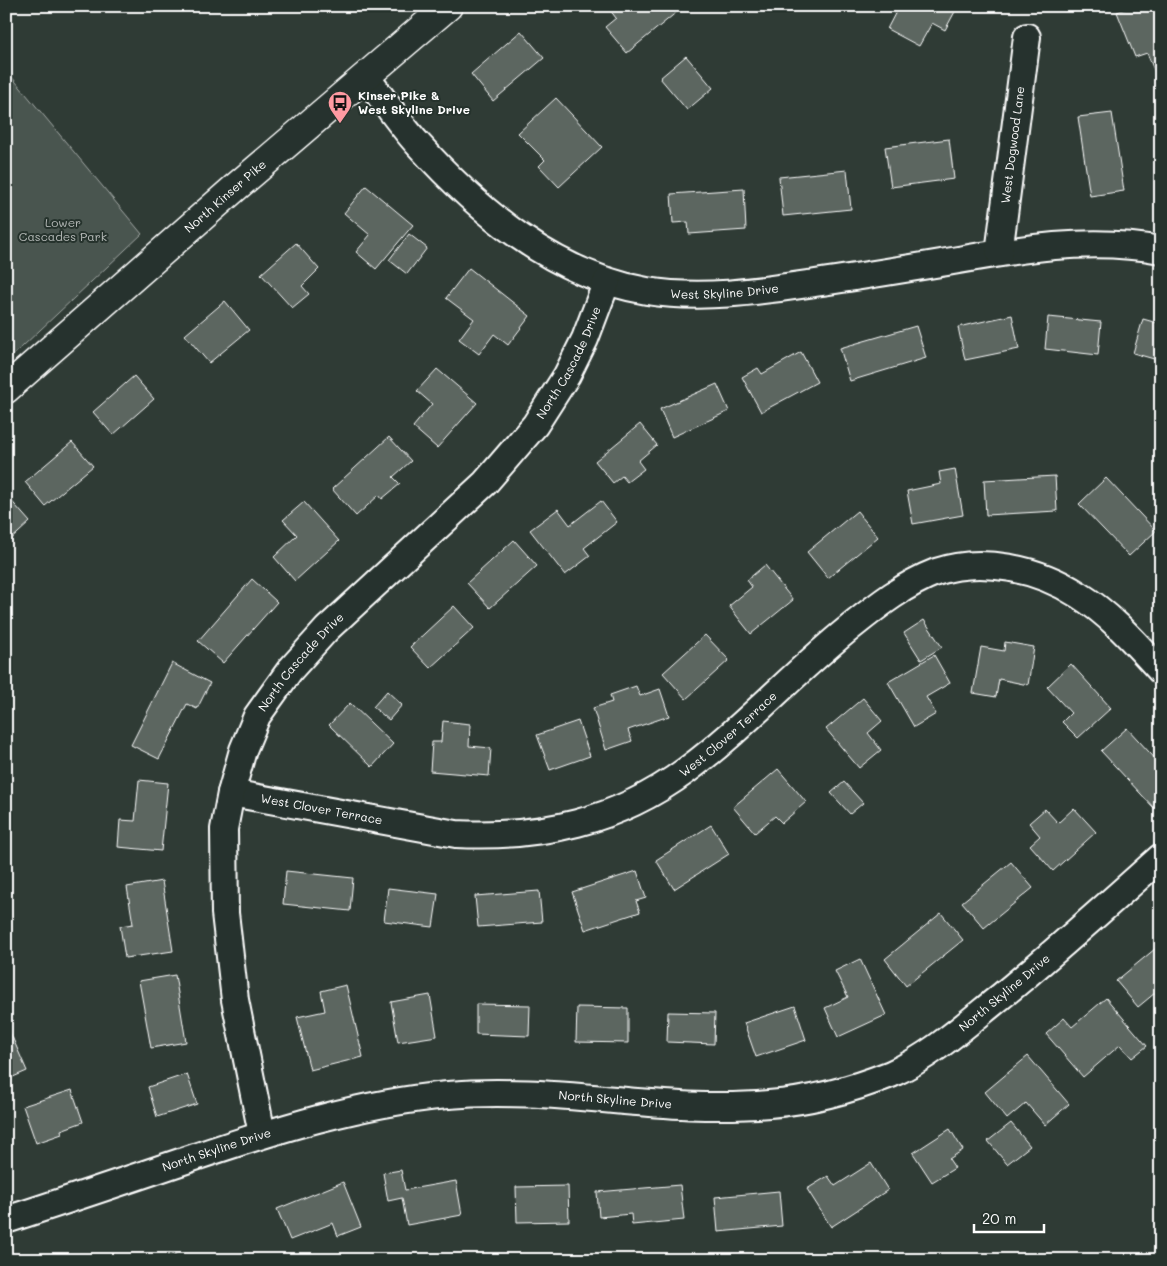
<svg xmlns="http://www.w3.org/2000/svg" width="1167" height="1266" viewBox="0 0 1167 1266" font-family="Mali,sans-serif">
  <rect width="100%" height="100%" fill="#2f3b35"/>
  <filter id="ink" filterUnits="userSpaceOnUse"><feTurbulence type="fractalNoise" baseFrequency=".02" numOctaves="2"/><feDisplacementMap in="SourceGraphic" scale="10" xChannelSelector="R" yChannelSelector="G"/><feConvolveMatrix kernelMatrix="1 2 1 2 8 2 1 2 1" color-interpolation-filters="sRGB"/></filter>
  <g filter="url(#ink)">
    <!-- green -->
    <path fill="#4a544f" stroke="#a4aaa7" d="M6,70L142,234L6,362Z"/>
    <!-- building -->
    <path fill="#5b6661" stroke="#fff" d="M607,6H674L678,11L627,53L605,27L616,18Z
      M899,6H958L945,30L932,23L919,46L887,29Z
      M1133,6H1156L1161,19V73L1156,75L1147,53L1135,57L1117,12Z
      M521,31L544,58L493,101L471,74Z
      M686,56L713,88L687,110L660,78Z
      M556,98L602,147L559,187L539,166L545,160L518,133Z
      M1112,113L1124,191L1090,196L1078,117Z
      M949,139L954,179L891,187L885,147Z
      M847,170L851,209L783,216L779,177Z
      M366,186L413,225L376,269L356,252L370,235L344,213Z
      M744,189L746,230L689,234L688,222L673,223L671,194Z
      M409,234L427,248L407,274L389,260Z
      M296,243L319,269L302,286L309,294L292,308L261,274Z
      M469,268L530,316L508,345L494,334L479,354L459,339L474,319L446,298Z
      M225,301L249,330L209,363L185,335Z
      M1012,315L1019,349L965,360L958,327Z
      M1048,317L1101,322L1098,355L1045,349Z
      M1143,319L1161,324V361L1133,353Z
      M916,326L926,358L850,381L840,348Z
      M801,352L817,382L761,412L742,377L758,368L762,374Z
      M437,369L477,403L437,448L413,427L432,404L417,391Z
      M134,376L154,399L113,435L93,412Z
      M717,384L729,411L672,437L660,409Z
      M640,424L657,445L638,461L644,469L627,482L622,476L613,483L595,461Z
      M389,437L411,461L393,477L400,484L382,499L379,495L356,516L332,489Z
      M72,442L93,466L45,506L25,482Z
      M955,469L963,515L913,524L907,491L941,484L939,472Z
      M1055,476L1057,511L986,515L984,480Z
      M1106,478L1156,531L1129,556L1079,504Z
      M8,497L30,522L6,544V499Z
      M601,501L617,522L584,548L590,556L565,575L530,530L558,509L570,525Z
      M304,502L339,541L295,581L274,557L297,535L283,520Z
      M857,511L878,537L828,578L807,552Z
      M514,540L537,566L490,608L467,583Z
      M765,565L793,600L751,634L729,606L752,587L747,580Z
      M252,579L277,602L223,663L198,641Z
      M454,606L474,628L430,668L410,647Z
      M924,620L942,647L921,660L904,633Z
      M705,635L729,660L686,699L663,673Z
      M1005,642L1034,647L1028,685L999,679L996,697L973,693L981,647L1004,651Z
      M934,655L950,683L926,697L936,714L914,727L888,682Z
      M172,663L210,683L197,709L187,704L159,759L131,745Z
      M1071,664L1111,708L1078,738L1062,722L1071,713L1047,687Z
      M636,686L640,696L660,689L669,716L628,730L632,741L606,750L593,708L612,702L610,695Z
      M387,691L402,705L389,720L373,707Z
      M863,698L882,721L868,733L881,750L859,768L826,729Z
      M350,703L393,744L372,767L329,725Z
      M443,721L470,724L469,746L491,748L489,776L430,771L432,742H441Z
      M578,721L590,756L550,770L537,735Z
      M1127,728L1161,765V802L1154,808L1101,751Z
      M778,769L806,802L782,823L775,816L755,833L733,807Z
      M139,780L168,783L161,851L118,847L120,820L135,821Z
      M844,782L863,803L850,814L831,793Z
      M1074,808L1096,832L1053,871L1030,845L1040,836L1029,823L1045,809L1058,823Z
      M711,825L729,854L674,889L656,860Z
      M1011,862L1033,888L984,928L962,902Z
      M286,871L353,878L350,911L283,904Z
      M637,871L646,898L636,901L640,912L585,930L572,892Z
      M162,881L173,951L125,958L120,926L133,924L127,887Z
      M388,888L438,894L433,927L384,921Z
      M539,891L542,922L478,927L475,896Z
      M941,913L963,940L906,986L885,959Z
      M1161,944V988L1138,1007L1116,981Z
      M860,959L886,1015L838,1037L825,1008L848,997L835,971Z
      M175,975L186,1042L151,1048L139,981Z
      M346,985L363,1057L310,1070L297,1017L325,1011L321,991Z
      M430,995L437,1036L398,1042L391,1002Z
      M1106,998L1147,1046L1132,1058L1120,1045L1083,1077L1046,1034L1064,1018L1072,1027Z
      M476,1004L530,1005L529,1036L476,1034Z
      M795,1006L806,1040L756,1057L744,1023Z
      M577,1007L628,1008V1043L576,1042Z
      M668,1012L715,1013L714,1044L667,1042Z
      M6,1023L27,1071L6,1080Z
      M1028,1056L1069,1104L1045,1125L1026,1103L1007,1119L985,1092Z
      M187,1074L197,1104L157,1117L148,1087Z
      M72,1090L83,1122L61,1130L62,1134L36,1143L23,1106Z
      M1011,1123L1030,1146L1007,1164L988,1141Z
      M950,1129L963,1150L949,1159L955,1168L932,1182L913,1153Z
      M871,1163L888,1190L831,1227L807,1189L828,1176L835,1186Z
      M401,1170L405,1190L456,1181L462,1215L407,1225L402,1198L388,1201L383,1173Z
      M343,1182L361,1227L338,1236L333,1223L290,1240L277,1209Z
      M680,1185L684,1220L632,1225L631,1214L599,1217L597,1192Z
      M568,1186L569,1221L517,1222L516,1187Z
      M779,1191L782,1226L718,1232L715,1197Z
      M169,1253L184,1260H166Z"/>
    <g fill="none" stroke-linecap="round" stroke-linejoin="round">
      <defs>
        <g id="street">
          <path id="s1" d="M366,77C383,99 399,123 417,143C479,212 554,275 647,291C703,300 760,291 815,283C857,277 899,270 941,263C1014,250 1087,236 1161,250"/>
          <path id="s2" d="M999,253L1027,37"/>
          <path id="s3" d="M231,793L456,834C541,838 617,822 687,770C745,727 795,671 852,626C878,605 905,584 936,572C982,556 1039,569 1079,595C1111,615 1136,644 1161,671"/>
          <path id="s4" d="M262,1134L235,1000L225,913L224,829L231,793L243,750L257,716L290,670L327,629L485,483L535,425L567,375L585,339L607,281"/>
          <path id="s5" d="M6,1220C68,1200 130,1179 192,1158C275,1130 359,1103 448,1095C555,1085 662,1114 769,1104C810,1101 853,1089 891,1074C929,1057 962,1028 994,1002C1051,956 1106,906 1161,857"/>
        </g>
        <g id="secondary">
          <path id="s6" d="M6,389L236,187L448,6"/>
        </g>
      </defs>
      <!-- street casing -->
      <use href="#street" stroke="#fff" stroke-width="30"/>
      <!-- secondary casing -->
      <use href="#secondary" stroke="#fff" stroke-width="31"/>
      <!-- street -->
      <use href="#street" stroke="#26332d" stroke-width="26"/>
      <!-- secondary -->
      <use href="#secondary" stroke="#26332d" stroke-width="28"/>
    </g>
  </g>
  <!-- icons -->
  <defs>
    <symbol id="bus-pin" viewBox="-11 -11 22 30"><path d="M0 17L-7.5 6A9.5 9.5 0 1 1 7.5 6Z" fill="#ff9aa2" stroke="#26332d"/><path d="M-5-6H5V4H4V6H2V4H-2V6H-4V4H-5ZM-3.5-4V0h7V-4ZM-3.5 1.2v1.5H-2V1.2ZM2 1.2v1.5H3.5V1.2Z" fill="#111"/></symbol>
  </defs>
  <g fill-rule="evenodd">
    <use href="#bus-pin" x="326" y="89" width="28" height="38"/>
  </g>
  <g text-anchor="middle" stroke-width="4" stroke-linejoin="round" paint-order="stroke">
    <!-- poi labels -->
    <g font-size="12" font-weight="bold" fill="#fff" stroke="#26332d" text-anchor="start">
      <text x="358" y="100">Kinser Pike &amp;<tspan x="358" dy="14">West Skyline Drive</tspan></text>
    </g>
    <!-- street labels -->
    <g font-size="12" fill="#fff" stroke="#26332d">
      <text dy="4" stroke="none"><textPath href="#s2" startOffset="109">West Dogwood Lane</textPath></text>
      <text dy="4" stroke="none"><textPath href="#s6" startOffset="292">North Kinser Pike</textPath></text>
      <text dy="4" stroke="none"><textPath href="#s1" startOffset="440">West Skyline Drive</textPath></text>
      <text dy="4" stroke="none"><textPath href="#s4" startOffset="901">North Cascade Drive</textPath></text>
      <text dy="4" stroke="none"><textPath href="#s4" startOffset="496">North Cascade Drive</textPath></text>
      <text dy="4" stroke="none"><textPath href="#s3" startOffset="528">West Clover Terrace</textPath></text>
      <text dy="4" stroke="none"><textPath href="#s3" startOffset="92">West Clover Terrace</textPath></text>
      <text dy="4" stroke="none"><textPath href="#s5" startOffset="1048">North Skyline Drive</textPath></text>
      <text dy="4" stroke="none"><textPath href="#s5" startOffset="628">North Skyline Drive</textPath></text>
      <text dy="4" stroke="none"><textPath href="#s5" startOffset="222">North Skyline Drive</textPath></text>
    </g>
    <!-- park labels -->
    <g font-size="12" fill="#b7bbb9" stroke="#26332d">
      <text x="63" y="227">Lower<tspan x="63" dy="14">Cascades Park</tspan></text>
    </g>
  </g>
  <!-- margin -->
  <rect width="1167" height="1266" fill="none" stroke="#26332d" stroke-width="25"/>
  <rect x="12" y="12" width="1142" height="1241" fill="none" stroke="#fff" stroke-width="2" filter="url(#ink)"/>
  <!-- scale -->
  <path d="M974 1224v8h70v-8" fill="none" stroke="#ffffff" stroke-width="2.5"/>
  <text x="982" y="1224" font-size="15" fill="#ffffff" stroke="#26332d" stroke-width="4" paint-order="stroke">20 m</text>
</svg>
